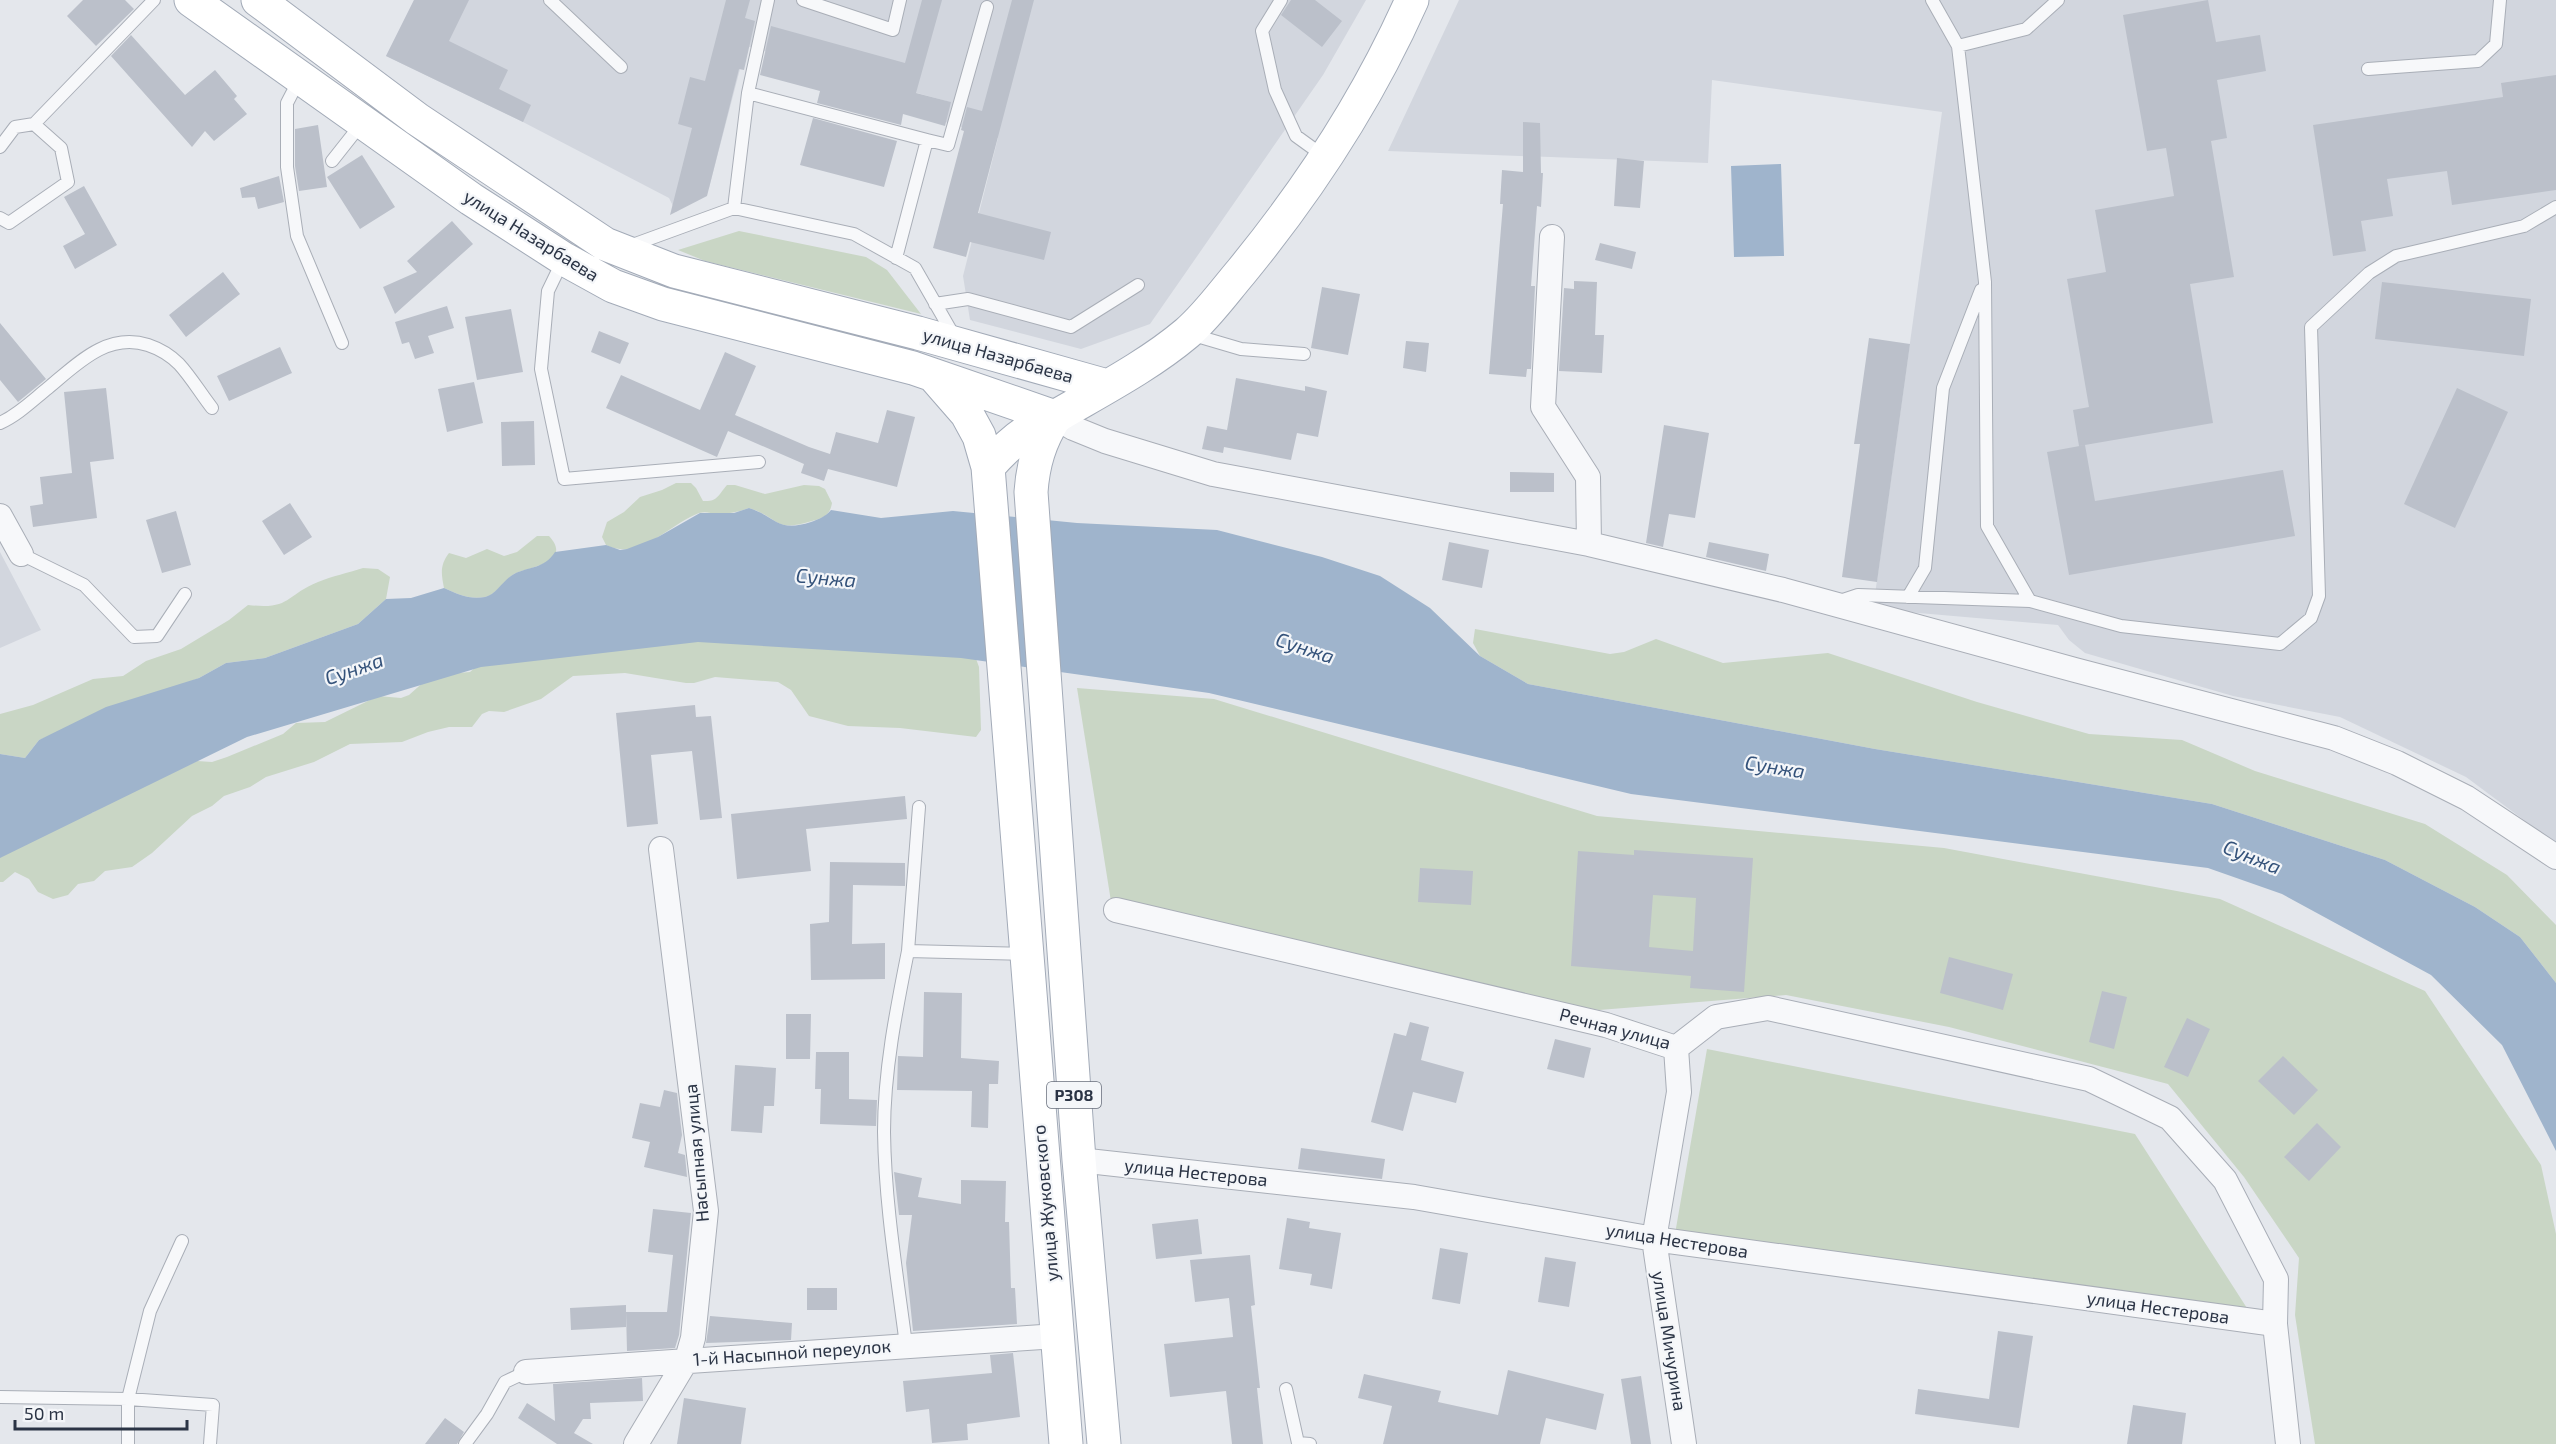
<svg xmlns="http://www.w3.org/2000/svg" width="2556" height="1444" viewBox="0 0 2556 1444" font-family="'Exo 2',sans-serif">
  <rect width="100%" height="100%" fill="#e4e7ec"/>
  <!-- built -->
  <path fill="#d2d6de" d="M414,0H1366L1323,75L1150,324L1081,349L970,320L963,276L998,138L945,122L950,102L746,46L709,188L676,212L669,198L523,122L386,56Z
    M1459,0H2556V844L2466,777L2340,717L2233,696L2085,653L2069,640L2058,625L1873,609L1942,112L1712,80L1708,163L1388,151Z
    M0,552L41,630L0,648Z"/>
  <!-- green -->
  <path fill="#c9d6c5" d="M739,231L866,257L887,270L921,314L705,261L678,250Z
    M676,483H691L696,488L703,501C718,502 718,495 727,485H735L765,494L804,485L819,486L825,489L832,503C830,515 824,518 812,521C773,533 781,518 749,508C738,512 728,514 717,514C710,513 706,511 699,513C669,524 640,562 606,545L602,537L607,522L624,512L640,497L662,490Z
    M537,536H549C574,563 527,567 514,574C504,580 496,595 485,597C470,600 457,594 444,588C441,573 440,565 449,553L466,558L487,549L504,556L517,552Z
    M363,568L378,569L390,577L386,599L358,624L265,658L226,663L199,678L39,740L25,758L0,754V714L33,705L93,679L123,676L146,661L181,649L229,620L248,605C291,610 284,596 318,582C332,576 348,573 363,568Z
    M1475,629L1610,654L1624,652L1656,639L1723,663L1828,653L1977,702L2089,734L2182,740L2255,771L2425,824L2507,875L2556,925V983L2520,937L2475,907L2385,860L2212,804L1875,749L1528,684L1480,656L1473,643Z
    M651,630L975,656L979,667L981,730L976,737L900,728L848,726L809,716L791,690L778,682L715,677L694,683H686L625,673L573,676L541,699L504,712L489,711L482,714L472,727H449L428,732L402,742L350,744L314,762L266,777L250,787L224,796L212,806L192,816L152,853L132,867L105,871L94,881L78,884L68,895L53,899L38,892L29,879L15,872L3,882H0V840L77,810L92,813L105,805L197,761L212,762L227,757L283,734L296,723L325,722L378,696L401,698L409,695L426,680L447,674L470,672L486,658Z
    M1077,688L1214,699L1597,816L1944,848L2220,899L2425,991L2541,1165L2556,1234V1444H2315L2295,1315L2299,1258L2244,1177L2168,1084L1949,1027L1786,995L1599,1010L1113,914Z
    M1707,1049L2135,1134L2254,1319L1675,1234Z"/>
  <!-- water -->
  <path fill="#9fb4cc" d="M1781,164L1784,256L1734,257L1731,166Z
    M749,508C777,517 777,533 811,522C819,519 825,517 831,510L881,518L953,511L1077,523L1217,530L1322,557L1380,576L1430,608L1480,656L1528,684L1875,749L2212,804L2385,860L2475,907L2520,937L2556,983V1151L2502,1045L2431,975L2282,894L2208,868L1631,794L1209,693L961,658L698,642L481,667L247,737L0,858V754L25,758L39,740L106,707L199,678L226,663L265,658L358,624L386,599L411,598L444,588C457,594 470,600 485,597C496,595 504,579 514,574C530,566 544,569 555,552L606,545L620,550L627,549L658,537L700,513H734Z"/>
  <!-- building -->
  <path fill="#bbc0ca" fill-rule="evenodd" d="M83,0H125L134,9L96,46L67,16Z
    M414,0H469L449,41L508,70L499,89L531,105L523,122L386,56Z
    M726,0H750L745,18L755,21L744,70L739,69L707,196L670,215L692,128L678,124L690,77L705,81Z
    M922,0H942L916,93L951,102L945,126L903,114L901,125L817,103L820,91L760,75L771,26L905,63Z
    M1012,0H1034L978,213L1051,232L1044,260L970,242L966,257L933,248L964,131L961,130L967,107L982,111Z
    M1291,0H1315L1342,21L1322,47L1281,15Z
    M2208,0L2216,42L2260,35L2266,71L2217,80L2227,138L2211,141L2234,277L2190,284L2213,423L2079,446L2073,410L2089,407L2067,279L2106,272L2095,210L2174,196L2166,148L2147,151L2123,15Z
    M131,35L185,95L215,70L237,96L234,99L247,114L214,141L205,131L192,147L111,56Z
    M2556,75V190L2452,205L2447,171L2387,179L2393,216L2361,221L2366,251L2333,256L2313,125L2503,97L2501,83Z
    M813,118L897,141L884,187L800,165Z
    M1523,122L1540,123L1541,173H1543L1541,207L1537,206L1531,286H1535L1531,369H1527L1526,377L1489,374L1503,204H1500L1502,170L1523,172Z
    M318,125L327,187L299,191L295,166V129Z
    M362,155L395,207L360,229L327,177Z
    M1617,158L1644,161L1640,208L1614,206Z
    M279,176L284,202L258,209L255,197L242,198L240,188Z
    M84,186L117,245L75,269L63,246L85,234L64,197Z
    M452,221L473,244L395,314L383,287L417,272L407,261Z
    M1600,243L1636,252L1632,269L1595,260Z
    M223,272L240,294L186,337L169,315Z
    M1574,281L1597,282L1595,335H1604L1602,373L1559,371L1564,288L1574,289Z
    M2382,282L2531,299L2524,356L2375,339Z
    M1322,287L1360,294L1348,355L1311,348Z
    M447,306L454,328L428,336L434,353L415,359L409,342L402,344L395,322Z
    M511,309L523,372L477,380L465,317Z
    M0,323L46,379L18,402L0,380Z
    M599,331L629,343L620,364L591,352Z
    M1869,338L1910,344L1877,582L1842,577L1860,444H1854Z
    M1406,341L1429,343L1426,372L1403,368Z
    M280,347L292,373L229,401L217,376Z
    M725,352L756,366L735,415L809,447L830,454L836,432L878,443L887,410L915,417L897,487L828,469L824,481L801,473L804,464L728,431L717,457L606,408L621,375L700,410Z
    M1236,378L1305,391V386L1327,391L1318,437L1297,433L1291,460L1224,447L1223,453L1202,449L1207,426L1227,430Z
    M474,382L483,423L447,432L438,389Z
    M106,388L114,459L90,462L97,518L33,527L30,506L43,504L40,477L72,473L64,392Z
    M2457,388L2508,412L2455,528L2404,504Z
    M534,421L535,465L502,466L501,422Z
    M1664,425L1709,433L1695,518L1669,514L1663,547L1646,543Z
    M2085,445L2095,501L2283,470L2295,536L2069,575L2047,452Z
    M1510,472L1554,473V492H1510Z
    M290,503L312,537L284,555L262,521Z
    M176,511L191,565L162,573L146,520Z
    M1449,542L1489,550L1482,588L1442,580Z
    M1709,542L1769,554L1766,571L1706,557Z
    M695,705L696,717L711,716L722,818L700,820L692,751L651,755L658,824L627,827L616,713Z
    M905,796L907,819L806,829L811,871L737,879L731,814Z
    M1634,850L1753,858L1744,992L1690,988L1691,976L1571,966L1578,851L1634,855ZM1653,895L1696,898L1693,951L1649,947Z
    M830,862L905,863V886L853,885L852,944L885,943V979L811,980L810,924L829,922Z
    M1420,868L1473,871L1471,905L1418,902Z
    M1949,957L2013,974L2003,1010L1940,993Z
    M2102,991L2127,997L2114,1049L2089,1042Z
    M924,992L962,993L961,1058L999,1061L998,1084H989L988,1128L971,1127L972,1091L897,1090L898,1056L923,1057Z
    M786,1014H811L810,1059H786Z
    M2187,1018L2210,1029L2188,1077L2164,1067Z
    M1410,1022L1429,1027L1421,1060L1464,1072L1456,1103L1413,1092L1403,1131L1371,1122L1394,1033L1406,1036Z
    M1555,1039L1591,1048L1584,1078L1547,1069Z
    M816,1052H849V1099L877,1100L876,1126L820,1124L821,1089H815Z
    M2283,1056L2318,1090L2294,1115L2258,1081Z
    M735,1065L776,1068L774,1106H764L762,1133L731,1131Z
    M664,1090L677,1093L682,1135L678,1153L685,1155L687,1177L644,1167L650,1142L632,1138L640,1103L660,1107Z
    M2317,1123L2341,1147L2309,1181L2284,1157Z
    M1301,1148L1385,1159L1382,1179L1298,1169Z
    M894,1172L922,1178L918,1197L961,1204V1180L1006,1181L1005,1222H1009L1011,1288H1015L1017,1324L913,1331L906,1263L912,1215H899Z
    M653,1209L691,1213L679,1335L675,1348L627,1351L626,1312H667L673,1255L648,1252Z
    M1287,1218L1310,1222L1309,1228L1341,1233L1332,1289L1310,1285L1312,1274L1279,1269Z
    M1198,1219L1202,1254L1156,1259L1152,1224Z
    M1440,1248L1468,1253L1460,1304L1432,1299Z
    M1250,1255L1255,1305L1251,1306L1260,1388H1257L1263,1444H1232L1226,1391L1170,1397L1164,1344L1233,1337L1229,1298L1195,1302L1190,1260Z
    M1545,1257L1576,1262L1569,1307L1538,1302Z
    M807,1288H837V1310H807Z
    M626,1305V1327L571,1330L570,1308Z
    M710,1316L792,1323L791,1340L706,1343Z
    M1998,1331L2033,1336L2019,1428L1915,1414L1918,1389L1989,1399Z
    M1013,1353L1020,1417L967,1424L968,1440L932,1443L929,1409L906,1412L903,1381L992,1373L990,1355Z
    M1508,1370L1604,1394L1596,1430L1546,1418L1540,1444H1383L1392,1406L1358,1398L1364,1374L1441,1391L1438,1402L1498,1415Z
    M1641,1376L1651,1444H1631L1621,1379Z
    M642,1378L643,1401L590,1403L591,1419H583L574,1433L593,1444H557L518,1418L527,1403L555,1421L553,1384Z
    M684,1398L746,1408L741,1444H677Z
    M2133,1405L2186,1413L2182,1444H2127Z
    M445,1418L464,1432L457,1444H425Z"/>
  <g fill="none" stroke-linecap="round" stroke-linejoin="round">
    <defs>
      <path id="service" d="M550,0L621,67
        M768,0L748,93L927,140
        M803,0L893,30L900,0
        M1281,0L1262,31L1275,90L1296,136L1325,157
        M1932,0L1958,46L1985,282L1987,526L2030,601L2121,626L2280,644L2311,618L2319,596L2311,327L2369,273L2396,256L2524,226L2556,207
        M1958,46L2026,29L2058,0
        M2368,69L2478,61L2496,44L2500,0
        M300,78L287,103V167L297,236L342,343
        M0,147L15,127L34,124
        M332,161L362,123
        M734,208L748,93
        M0,218L9,223L68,182L61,148L34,124L154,0
        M627,247L734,208L854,234L915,268L954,336
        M896,258L927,140L948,145L987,7
        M563,260L548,291L541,369L564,479L759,462
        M935,304L968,299L1071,327L1138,285
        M1190,334L1241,349L1304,354
        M0,423C18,415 33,400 48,388C77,364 107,332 148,345C160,349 170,355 179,364C191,377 201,394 212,408
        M21,554L84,585L134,637L157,636L185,594
        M1908,597L1925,568L1943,388L1981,290
        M1837,602L1858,595L2030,601
        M919,807L908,951L1026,954
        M906,1345C897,1275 885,1204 884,1132C884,1071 896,1011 908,951
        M1286,1389L1298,1443L1310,1444
        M0,1397L128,1399L150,1311L182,1241
        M128,1444V1399L213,1405L210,1444
        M465,1444L487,1414L505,1382L526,1372"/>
      <path id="minor" d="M1552,237L1543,407L1588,477L1589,544
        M1055,417L1073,428L1105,441L1213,474L1589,544L1783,590L2075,670L2334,738L2397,763L2467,798L2556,857
        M0,516L21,554
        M1116,910L1606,1025L1676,1048L1716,1017L1768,1008L2089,1079L2170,1118L2225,1180L2276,1279L2275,1324L2288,1444
        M1676,1048L1679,1092L1654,1239L1684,1444
        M1079,1160L1414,1197L1654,1239L2275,1324
        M526,1372L1057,1336
        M636,1444L687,1359L693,1338L706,1211L661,849"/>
      <path id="primary" d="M191,0L471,199L564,259L613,286L663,304L913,368L1055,417
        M258,0L417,119L605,244L674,271L918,333L1107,386
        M933,375L967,414L979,436L988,467
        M1055,417C1040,441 1033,463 1031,492L1079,1160L1104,1444
        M1066,1444L988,467C1002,451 1017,436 1036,426C1044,421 1053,419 1060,414C1103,389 1149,365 1187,333C1207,316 1224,292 1241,272C1309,189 1368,99 1412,0"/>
    </defs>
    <!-- service casing -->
    <use href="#service" stroke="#a9aeb7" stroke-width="14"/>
    <!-- minor casing -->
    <use href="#minor" stroke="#a9aeb7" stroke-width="26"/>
    <!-- primary casing -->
    <use href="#primary" stroke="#a3abb8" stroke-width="35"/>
    <!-- service -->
    <use href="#service" stroke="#f7f8fa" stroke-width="12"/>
    <!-- minor -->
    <use href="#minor" stroke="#f7f8fa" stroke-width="24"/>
    <!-- primary -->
    <use href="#primary" stroke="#fff" stroke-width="33"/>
  </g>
  <g text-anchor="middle" stroke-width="4.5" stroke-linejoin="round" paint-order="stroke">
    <!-- shield labels -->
    <rect fill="#f4f6f9" stroke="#676e7b" stroke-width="1.5" x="1047" y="1082" width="54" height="26" rx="4.5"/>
    <g font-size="16" font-weight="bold" fill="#2b3445">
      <text x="1074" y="1101">P308</text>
    </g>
    <!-- street labels -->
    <g font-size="18" fill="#2b3445" stroke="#f4f6f9">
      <text transform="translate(531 236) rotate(32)" y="6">улица Назарбаева</text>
      <text transform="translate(998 356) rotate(16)" y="6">улица Назарбаева</text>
      <text transform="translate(1615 1029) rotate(15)" y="6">Речная улица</text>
      <text transform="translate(697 1153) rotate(-95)" y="6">Насыпная улица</text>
      <text transform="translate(1196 1173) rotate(6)" y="6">улица Нестерова</text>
      <text transform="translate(1046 1203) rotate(-95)" y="6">улица Жуковского</text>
      <text transform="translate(1677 1241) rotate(9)" y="6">улица Нестерова</text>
      <text transform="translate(2158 1308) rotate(8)" y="6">улица Нестерова</text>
      <text transform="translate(1669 1341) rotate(81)" y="6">улица Мичурина</text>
      <text transform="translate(792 1353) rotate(-4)" y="6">1-й Насыпной переулок</text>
    </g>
    <!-- water labels -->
    <g font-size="20" font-style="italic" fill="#34527a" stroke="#f4f6f9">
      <text transform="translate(826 578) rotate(5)" y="7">Сунжа</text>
      <text transform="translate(1305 648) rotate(18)" y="7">Сунжа</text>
      <text transform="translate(354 669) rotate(-19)" y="7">Сунжа</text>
      <text transform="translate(1775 767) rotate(9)" y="7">Сунжа</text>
      <text transform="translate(2252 857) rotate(22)" y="7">Сунжа</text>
    </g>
  </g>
  <!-- scale -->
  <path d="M15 1420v9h172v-9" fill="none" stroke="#2b3445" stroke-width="3"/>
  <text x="24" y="1420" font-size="18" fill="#2b3445" stroke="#f4f6f9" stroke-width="4.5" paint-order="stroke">50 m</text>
</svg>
